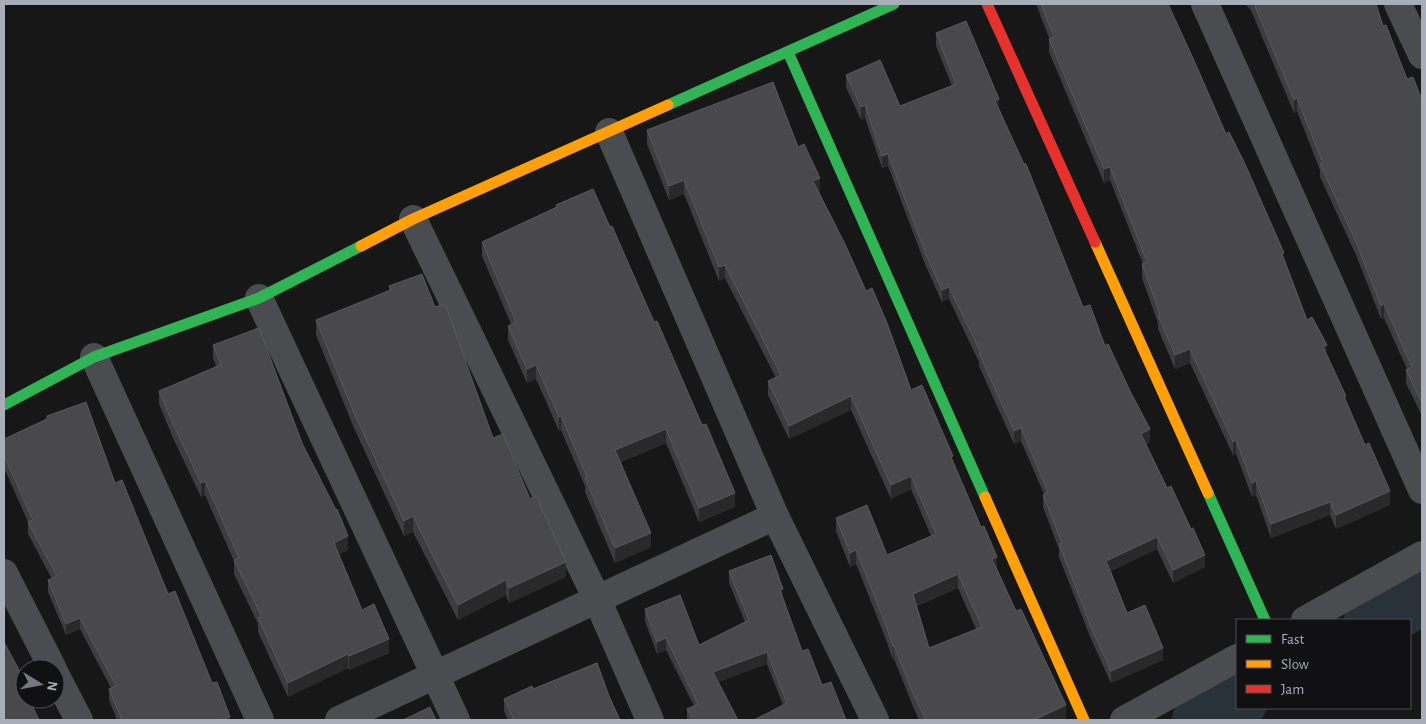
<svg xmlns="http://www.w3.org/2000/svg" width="1426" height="724" viewBox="0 0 1426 724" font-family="'Alegreya Sans',sans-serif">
  <rect width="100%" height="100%" fill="#171717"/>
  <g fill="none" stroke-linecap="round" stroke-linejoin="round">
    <!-- river -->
    <path stroke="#2a3239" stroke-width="62" d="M1375,620L1422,593
      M1203,720L1237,700"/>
    <!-- street -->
    <path stroke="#4b4c50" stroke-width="28" d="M1205,4L1422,490
      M1398,4L1422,55
      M609,132L775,516L875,720
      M413,219L597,599L650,720
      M259,298L456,720
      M94,357L260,720
      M4,573L53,669
      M1305,620L1422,555
      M55,674L79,720
      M339,720L775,516
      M1124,720L1237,658"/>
    <!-- fast -->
    <path stroke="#30b455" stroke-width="11" d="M788,52L985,497
      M668,105L894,4
      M4,405L94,357L259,298L361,246
      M1208,493L1265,620"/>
    <!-- slow -->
    <path stroke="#ff9f0a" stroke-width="11" d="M1095,242L1208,493
      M361,246L413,219L668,105
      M985,497L1084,720"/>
    <!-- jam -->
    <path stroke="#e5322d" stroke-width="11" d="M987,4L1095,242"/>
  </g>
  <!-- wall -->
  <path fill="#3d3d3f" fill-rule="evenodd" d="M1036,4H1168L1226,134L1284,258L1307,320L1327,354L1390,505L1336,529L1330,515L1271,538L1256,495L1252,497L1236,454L1233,455L1190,363L1175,369L1158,329V323L1142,278V264H1143L1110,180L1104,183L1049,52V38Z
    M1246,4H1376L1383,26L1407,79L1422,100V416L1406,383V370L1407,369L1384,318L1381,319L1356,255L1320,177V170L1297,111L1294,113L1250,8L1249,9Z
    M936,33L999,108L1083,307L1105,346L1150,442L1146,444L1205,567L1173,583L1157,549L1111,571L1127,613L1163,660L1111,683L1091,639L1059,557V549L1043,507V495L1044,494L1021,441L1014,444L979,366V362L949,299L942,302L925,264L888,166L882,168L865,118L861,120L846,87V75L900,106L952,86L936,46Z
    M647,130L798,147L820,192H819L866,291L911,390L953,463L997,570L1066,719L1064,720H919L912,704L894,659L893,660L885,637L856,564L850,567L836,531V518L887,555L931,536L911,489L891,499L851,410L789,439L768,395V381L776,378L725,278L719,281L684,194L669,200L647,144ZM958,588L976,629L929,648L917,606Z
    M556,205L735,507L699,522L666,443L621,462L651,547L615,563L585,492V486L561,430L559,431L536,379L527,383L508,340V326L511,324L482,256V242L556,208Z
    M389,286L435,307L493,438L530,499L566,577L509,603L506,595L458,620L413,532L404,536L354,428L316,335V320L389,290Z
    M213,345L302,443L348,550L339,554L362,610L389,653L349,670L348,668L288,697L258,632V624L234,574V561L205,495L201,497L173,438L159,404V391L216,366L213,358Z
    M47,416L115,483L230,720H117L109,700V689L111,688L80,629L66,635L48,592V580L52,579L28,534V522L4,468V439L47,419Z
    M729,571L783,599L802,651L822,685L783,705L767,664L718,682L738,720H687V709L694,706L666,650L657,654L645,621V609L699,645L745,622L729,583Z
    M533,689L609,696L620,720H508L504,711V699Z"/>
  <!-- shaded-wall -->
  <path fill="#29292a" d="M1249,4H1250V8L1249,9Z
    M1297,98V111L1294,113V100Z
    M999,99V112L995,101Z
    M865,105V118L861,120V107Z
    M888,154V166L882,168V156Z
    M1110,167V180L1104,183V169Z
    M820,178V192L813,195V181Z
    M684,180V194L669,200V186Z
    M725,265V278L719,281V267Z
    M949,287V299L942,302V290Z
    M1384,304V318L1381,319V306Z
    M1327,345V358L1323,347Z
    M1190,349V363L1175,369V355Z
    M536,365V379L527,383V369Z
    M851,396V410L789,439V426Z
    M561,416V430L559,431V417Z
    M1021,428V441L1014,444V431Z
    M666,429V443L615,464V450Z
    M1150,429V442L1141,446V434Z
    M1236,440V454L1233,455V442Z
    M911,476V489L891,499V485Z
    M205,481V495L201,497V483Z
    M1256,481V495L1252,497V483Z
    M1390,491V505L1336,529V515Z
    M735,493V507L699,522V508Z
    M1330,502V515L1271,538V524Z
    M413,516V532L404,536V521Z
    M651,533V547L615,563V548Z
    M348,536V550L334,556V543Z
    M1157,537V549L1106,573V561Z
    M856,550V564L850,567V553Z
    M1205,555V567L1173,583V570Z
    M997,557V570L992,559Z
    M566,562V577L509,603V588Z
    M958,574V588L913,607V594Z
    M506,580V595L458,620V605Z
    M783,589V601L780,590Z
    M80,618V629L66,635V624Z
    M666,638V650L657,654V642Z
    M389,639V653L349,670V656Z
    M893,646H894V659L893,660Z
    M1163,648V660L1111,683V671Z
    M767,652V664L713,684V672Z
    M348,654V668L288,697V683Z
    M1066,705V719L1064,720H1034Z
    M230,717V720H221Z"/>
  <!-- building -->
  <path fill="#49494c" stroke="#58595d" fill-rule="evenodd" d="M1041,4H1168L1196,65L1226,134L1229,132L1245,164L1284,253L1282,254L1307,320L1312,317L1327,345L1323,347L1346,396L1344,397L1365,445L1369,443L1390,491L1336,515L1330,502L1271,524L1256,481L1252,483L1236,440L1233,442L1190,349L1175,355L1158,315L1160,314L1142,264L1147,262L1110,167L1104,169L1049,39L1054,37Z
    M1254,4H1376L1383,26L1386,25L1407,79L1413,77L1422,100V403L1406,370L1412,367L1384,304L1381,306L1356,242L1320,164L1323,163L1297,98L1294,100Z
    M966,21L999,99L995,101L1024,164H1026L1083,307L1090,305L1105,346L1108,344L1131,393L1150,429L1141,434L1167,488L1171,486L1191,529L1193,528L1205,555L1173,570L1157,537L1106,561L1127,613L1145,605L1163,648L1111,671L1091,627L1059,544L1062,543L1043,495L1048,492L1021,428L1014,431L979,353H981L949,287L942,290L925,252L888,154L882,156L865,105L861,107L846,75L880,60L900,106L956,84L936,33Z
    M773,82L798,147L804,144L820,178L813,181L845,244L866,291L872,288L887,323L911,390L922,385L953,456L951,457L981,527L984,526L997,557L992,559L1016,611L1021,609L1066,705L1034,720H926L912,691L894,646H893L885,623L856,550L850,553L836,518L867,505L887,555L936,534L911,476L891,485L851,396L789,426L768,381L781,375L725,265L719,267L684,180L669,186L647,130ZM958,574L982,627L929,648L913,594Z
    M593,189L610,227L612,226L654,322L657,321L702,425L706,424L735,493L699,508L666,429L615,450L651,533L615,548L585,478L587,477L561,416L559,417L536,365L527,369L508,326L516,322L482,242L557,207L556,205Z
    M422,274L435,307L444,304L448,312L493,438L503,434L530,499L536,496L566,562L509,588L506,580L458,605L413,516L404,521L354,413L316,320L391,290L389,286Z
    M259,328L302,443L336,510L337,509L348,536L334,543L362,610L374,604L389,639L349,656L348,654L288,683L258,618L262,617L234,560L239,558L205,481L201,483L173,424L159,391L221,365L213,345Z
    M86,402L115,483L122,480L168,594L175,591L212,683L217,682L230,717L221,720H122L109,689L116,686L80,618L66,624L48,580L57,576L28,522L33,520L4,456V439L47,419V416Z
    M771,555L783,589L780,590L802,651L808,649L822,685L831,682L846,720H754L787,703L767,652L713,672L738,720H693L687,709L698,704L666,638L657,642L645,609L680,595L699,645L749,620L729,571Z
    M4,642L25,681V699H29L39,720H4Z
    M597,663L609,696L620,720H514L504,699L532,686L533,689Z
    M430,707L436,720H403Z"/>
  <!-- border -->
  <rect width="1426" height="724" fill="none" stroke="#a8adb8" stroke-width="10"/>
  <!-- legend -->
  <rect x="1236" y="619" width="175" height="90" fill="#111113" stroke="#4d4f55"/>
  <rect x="1246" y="635" width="25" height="8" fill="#30b455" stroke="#4d4f55"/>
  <text x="1281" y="644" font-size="15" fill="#a8adb8">Fast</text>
  <rect x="1246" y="660" width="25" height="8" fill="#ff9f0a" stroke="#4d4f55"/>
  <text x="1281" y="669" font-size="15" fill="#a8adb8">Slow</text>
  <rect x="1246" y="685" width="25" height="8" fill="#e5322d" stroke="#4d4f55"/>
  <text x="1281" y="694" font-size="15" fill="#a8adb8">Jam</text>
  <!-- north arrow -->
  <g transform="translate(40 684) rotate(100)"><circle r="24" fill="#111113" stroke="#4d4f55"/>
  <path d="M0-4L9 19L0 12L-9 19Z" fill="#757880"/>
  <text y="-8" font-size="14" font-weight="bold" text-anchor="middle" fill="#a8adb8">N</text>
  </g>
</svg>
